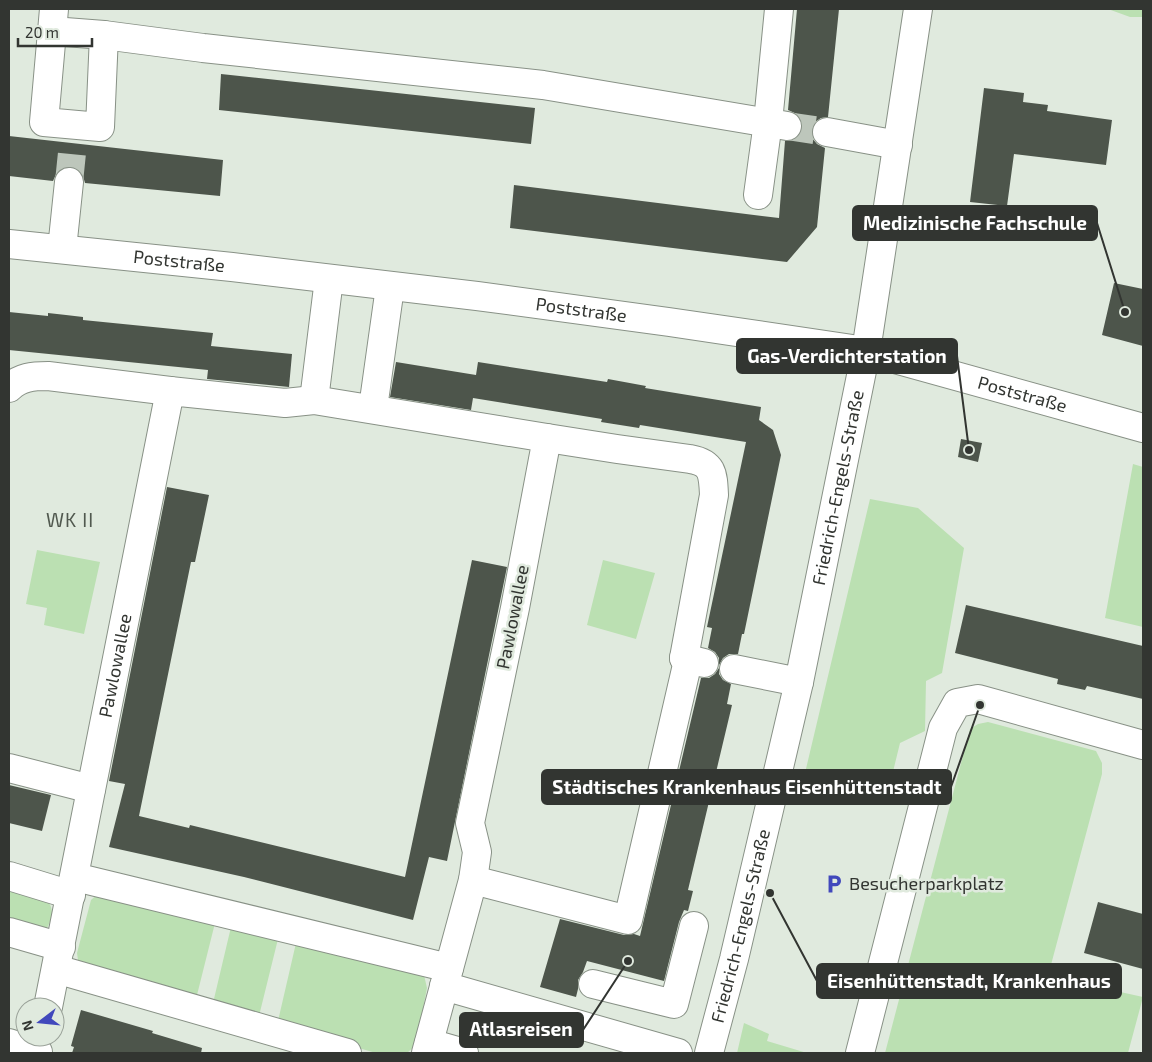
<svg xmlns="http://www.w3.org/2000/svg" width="1152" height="1062" viewBox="0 0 1152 1062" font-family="'Exo 2',sans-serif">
  <rect width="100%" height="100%" fill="#e0eade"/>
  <!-- green -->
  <path fill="#bbe0b2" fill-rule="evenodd" d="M1108,9H1143V17H1130Z
    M1133,464L1143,467V627L1105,618Z
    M870,499L918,508L964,548L942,673L926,681L925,731L900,743L889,788L805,773Z
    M37,550L100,562L84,634L44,625L47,608L26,604Z
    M603,560L655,573L636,639L587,625Z
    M988,722L1096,751L1102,763V774L1048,976L1143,997L1128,1053H885L970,729L978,724Z
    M9,886C34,894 65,896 46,930L9,926Z
    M100,892L424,975L427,988L416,1045L407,1053H376L79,967L77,953L91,900ZM215,923L231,927L213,1003L196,999ZM278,939L296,943L278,1021L259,1016Z
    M744,1023L769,1034L767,1041L807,1053H737Z"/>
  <!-- building -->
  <path fill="#4d554b" d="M797,9H839L828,117L821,118L815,122L812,130V138L817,144L825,148L817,227L787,262L510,228L514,185L779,218L785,141L793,140L799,136L802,128L801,120L797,114L788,110Z
    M221,74L535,108L531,144L219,110Z
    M984,88L1024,93L1023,102L1048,105L1047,111L1112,120L1106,165L1014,154L1007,206L970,202Z
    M9,136L223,160L220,196L85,183L83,176L79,170L70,166L63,168L57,172L53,181L9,176Z
    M1114,283L1143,289V346L1102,335Z
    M9,312L48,316V313L66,315L83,317V320L213,333L211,346L292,354L289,387L207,379L208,370L9,350Z
    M396,362L476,375L478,362L607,382L608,379L646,386L645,388L761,407L759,420L773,430L781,455L744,634H742L738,654H729L723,658L719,665V658L715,652L708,648L712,628L707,627L746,442L640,425L639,428L601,422L602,419L473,398L471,410L390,397Z
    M961,439L982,443L978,462L958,457Z
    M167,487L209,495L195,562H191L139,816L189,828L190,825L405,877L472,560L507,567L447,861L429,857L413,920L244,877L109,847L125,784L109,781Z
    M966,605L1143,646V699L1087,686L1085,690L1057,684L1058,679L955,653Z
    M719,668V674L723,680L731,684L727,704L732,705L688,890L693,891L688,911L684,910L679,922L664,981L587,961L583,972L578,980V989L576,997L540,987L560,919L624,935L634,934L640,936L701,678H709L715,674Z
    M9,785L51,795L42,831L9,823Z
    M1098,902L1143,914V969L1084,953Z
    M81,1010L153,1031L152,1033L202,1048L201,1053H72L74,1047L71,1046Z"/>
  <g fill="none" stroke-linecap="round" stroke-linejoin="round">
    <!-- minor-tunnel -->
    <path stroke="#bdc6bb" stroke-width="28" stroke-dasharray="28 14" stroke-linecap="butt" d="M787,126L827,132
      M69,182L73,143"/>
    <defs>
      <g id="minor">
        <path d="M54,9L44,122L100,127L104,35"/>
        <path d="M52,31L104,35L203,48L543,85L787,126"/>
        <path d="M827,132L898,145"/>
        <path d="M758,195L768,122L779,9"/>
        <path id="s1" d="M9,244L232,267L477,296L669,322L866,351L1143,428"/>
        <path d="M62,249L69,182"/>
        <path d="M9,388C20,377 33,376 48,376L170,391"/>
        <path d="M314,400L329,279"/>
        <path d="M373,408L390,287"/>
        <path d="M547,438L617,449L690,459C713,463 713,474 714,495L684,658"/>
        <path d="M734,669L799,682"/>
        <path d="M9,768L91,789"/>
        <path d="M9,876L71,895"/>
        <path d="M75,877L449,968"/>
        <path d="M473,880L628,920L687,665L684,658L704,663"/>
        <path d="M9,932L61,947"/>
        <path d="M56,969L347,1053"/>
        <path d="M593,984L674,1004L694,926"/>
        <path d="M444,986L678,1053"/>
        <path id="s2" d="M48,1007L170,391L285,403L314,400L547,438L515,608L470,823L477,852L473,880L426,1053"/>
        <path d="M9,1043L38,1052"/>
        <path d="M429,1043L464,1053"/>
        <path id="s3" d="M709,1053L734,959L799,682L866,351L918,9"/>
        <path d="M860,1053L943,728L957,703L978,699L1143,745"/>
      </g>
    </defs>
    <!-- minor casing -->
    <use href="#minor" stroke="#889186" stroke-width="30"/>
    <!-- minor -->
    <use href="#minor" stroke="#fff" stroke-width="28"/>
  </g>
  <!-- icons -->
  <defs>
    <symbol id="parking-bare" viewBox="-9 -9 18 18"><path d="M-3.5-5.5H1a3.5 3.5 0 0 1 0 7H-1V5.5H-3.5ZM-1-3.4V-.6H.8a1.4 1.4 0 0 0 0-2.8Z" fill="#4148bc" stroke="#e0eade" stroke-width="2.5" paint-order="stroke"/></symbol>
  </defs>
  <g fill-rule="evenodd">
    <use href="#parking-bare" x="820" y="870" width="28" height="28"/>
  </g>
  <g text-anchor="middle" stroke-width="5" stroke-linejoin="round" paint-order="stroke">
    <!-- street labels -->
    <g font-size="18" fill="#323531" stroke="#e0eade">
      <text dy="6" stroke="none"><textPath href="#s1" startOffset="171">Poststraße</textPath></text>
      <text dy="6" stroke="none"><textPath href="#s1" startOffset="576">Poststraße</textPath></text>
      <text dy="6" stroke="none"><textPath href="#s1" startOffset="1026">Poststraße</textPath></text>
      <text dy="6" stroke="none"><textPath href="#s3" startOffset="580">Friedrich-Engels-Straße</textPath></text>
      <text transform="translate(513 617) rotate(-79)" y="6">Pawlowallee</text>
      <text dy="6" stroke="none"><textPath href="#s2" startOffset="348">Pawlowallee</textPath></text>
      <text dy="6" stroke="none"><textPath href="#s3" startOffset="131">Friedrich-Engels-Straße</textPath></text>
    </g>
    <!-- poi labels -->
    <g font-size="18" fill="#323531" stroke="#e0eade" text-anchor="start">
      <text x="849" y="890">Besucherparkplatz</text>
    </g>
    <!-- neighbourhood labels -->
    <g font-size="19" letter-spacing="1" fill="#51594f" stroke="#e0eade">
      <text x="70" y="527">WK II</text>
    </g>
  </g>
  <!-- callouts -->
  <path fill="none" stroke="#323531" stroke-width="2" d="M1125 312L1097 223M969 450L957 356M980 705L951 787M770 893L817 981M628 961L583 1030"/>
  <g fill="#323531" stroke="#e0eade" stroke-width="2">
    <circle cx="1125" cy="312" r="5"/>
    <circle cx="969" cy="450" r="5"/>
    <circle cx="980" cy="705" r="5"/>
    <circle cx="770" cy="893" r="5"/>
    <circle cx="628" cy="961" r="5"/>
  </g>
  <g fill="#323531" stroke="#323531" stroke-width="2">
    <rect x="853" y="206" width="244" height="34" rx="5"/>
    <rect x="737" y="339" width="220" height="34" rx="5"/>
    <rect x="542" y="770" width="409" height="34" rx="5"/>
    <rect x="817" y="964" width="304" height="34" rx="5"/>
    <rect x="460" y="1013" width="123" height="34" rx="5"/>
  </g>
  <g font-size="19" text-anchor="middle" font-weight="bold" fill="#fff">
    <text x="975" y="230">Medizinische Fachschule</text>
    <text x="847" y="363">Gas-Verdichterstation</text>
    <text x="747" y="794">Städtisches Krankenhaus Eisenhüttenstadt</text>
    <text x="969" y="988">Eisenhüttenstadt, Krankenhaus</text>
    <text x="521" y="1036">Atlasreisen</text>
  </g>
  <!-- border -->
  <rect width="1152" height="1062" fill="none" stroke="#323531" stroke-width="20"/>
  <!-- north arrow -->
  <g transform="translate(40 1022) rotate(254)"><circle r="24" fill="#e0eade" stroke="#9aa299"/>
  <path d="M0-4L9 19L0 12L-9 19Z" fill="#4148bc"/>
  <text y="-8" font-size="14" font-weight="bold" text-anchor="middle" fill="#323531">N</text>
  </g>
  <!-- scale -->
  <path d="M18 38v8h74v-8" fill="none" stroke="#323531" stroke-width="2.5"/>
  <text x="25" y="38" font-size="15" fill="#323531" stroke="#e0eade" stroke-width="4" paint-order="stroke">20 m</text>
</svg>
